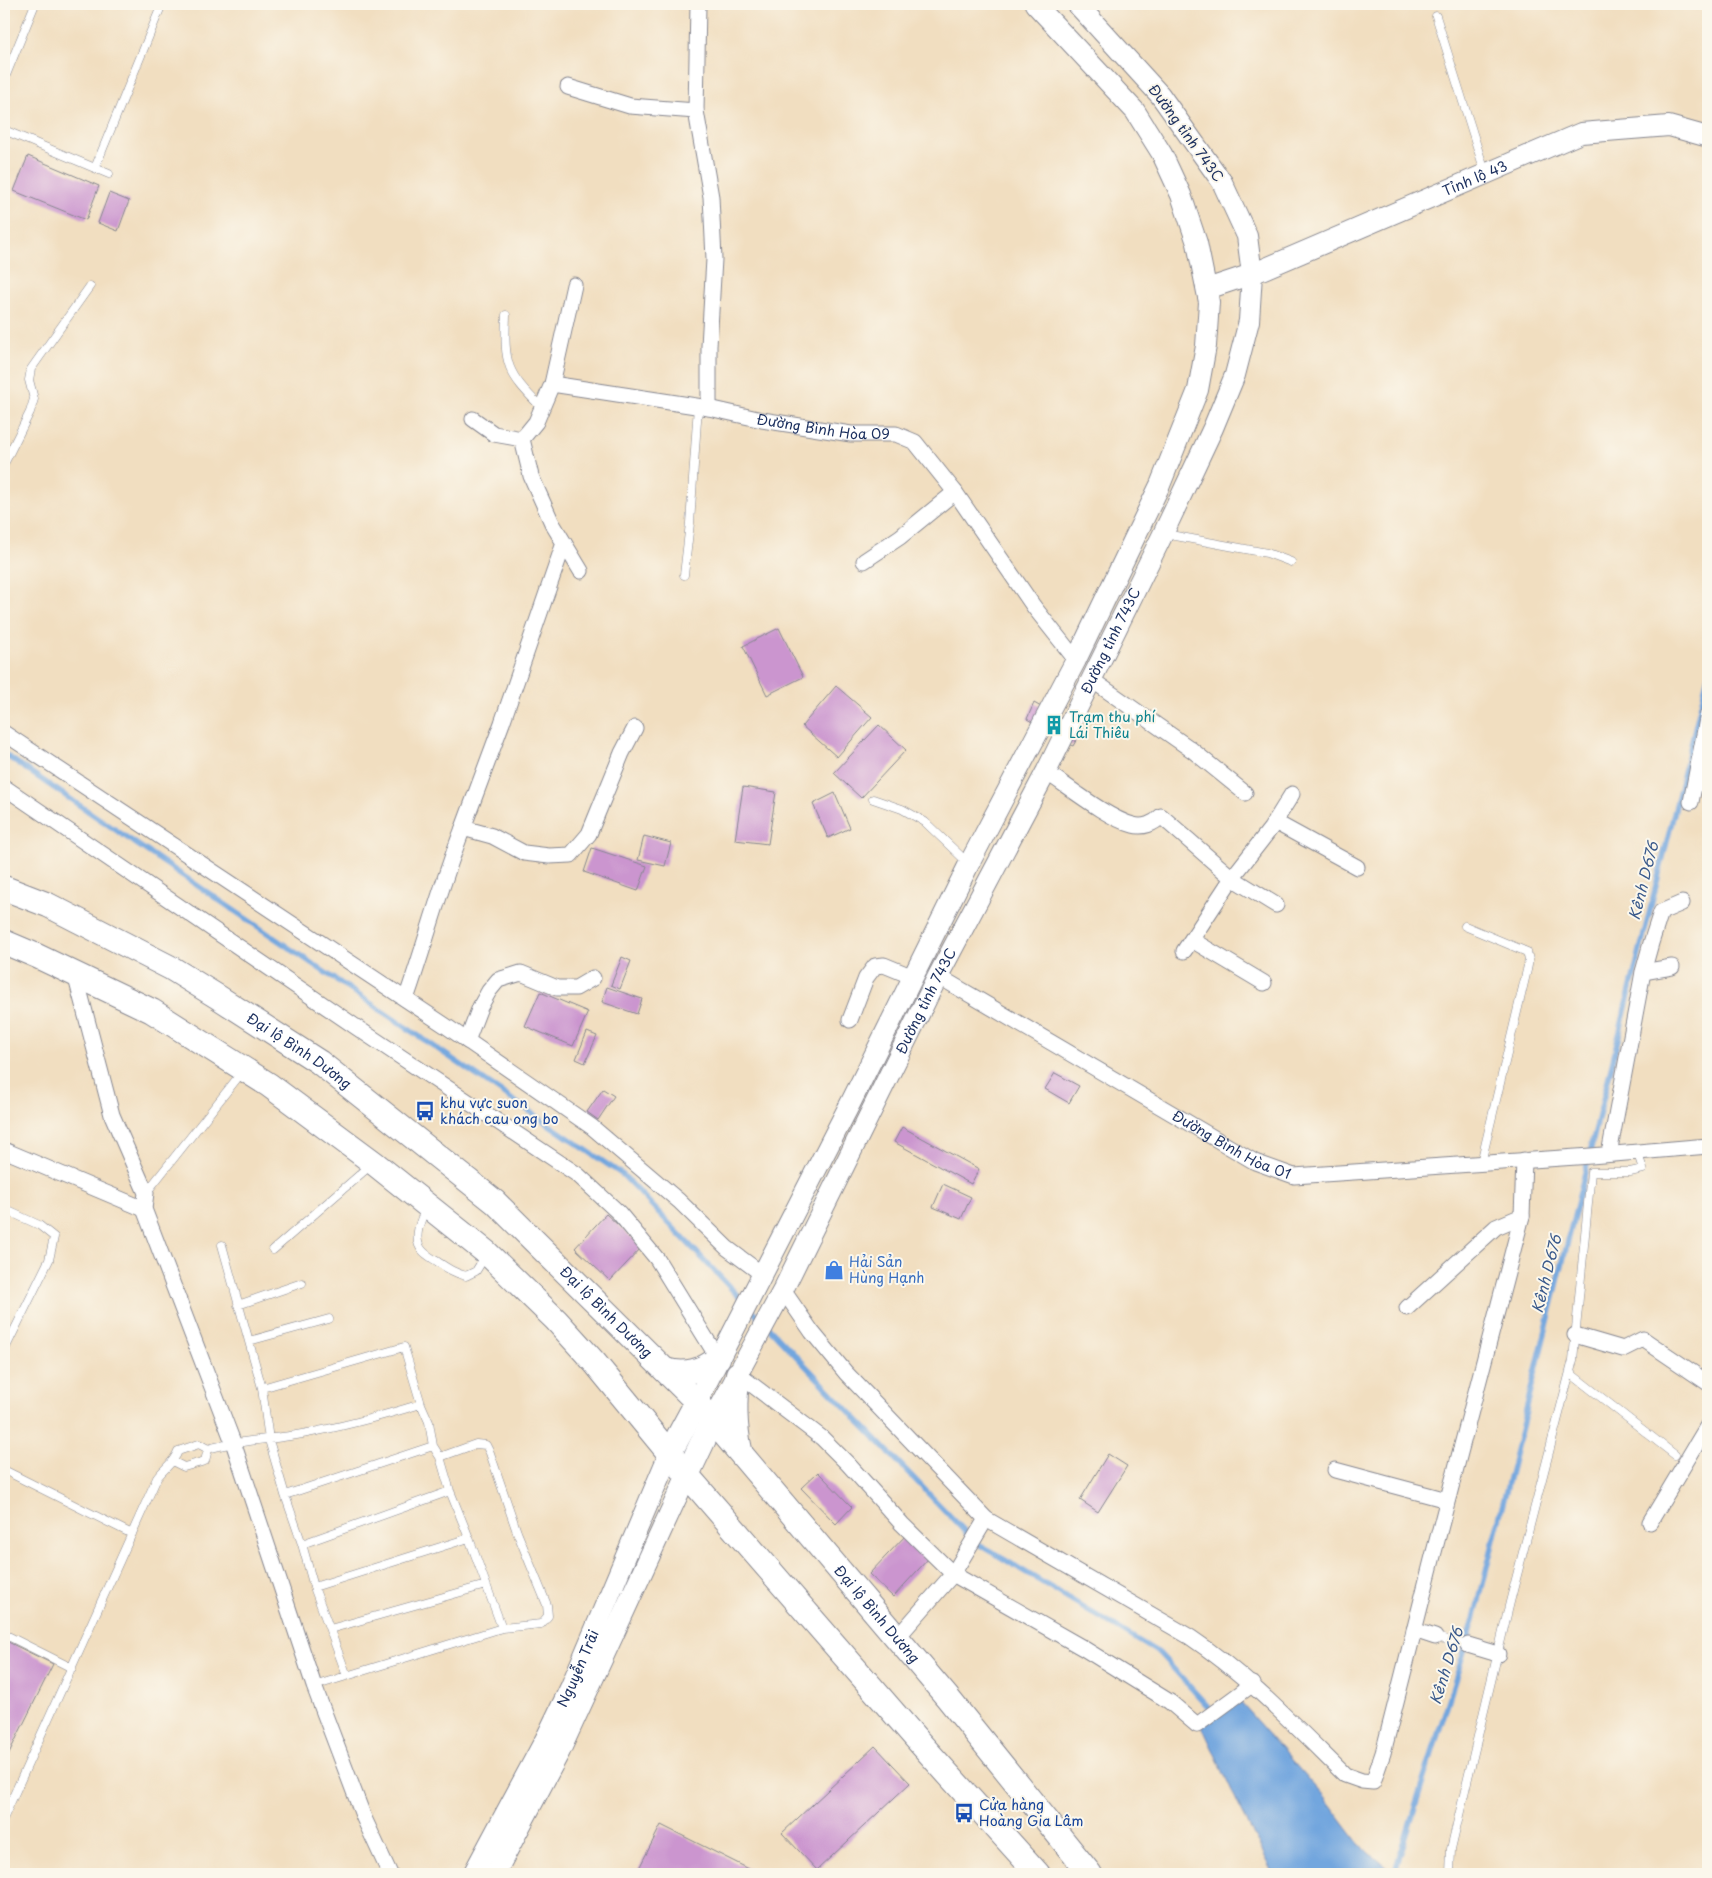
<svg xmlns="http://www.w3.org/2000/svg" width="1712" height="1878" viewBox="0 0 1712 1878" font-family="'Playpen Sans',sans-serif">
  <rect width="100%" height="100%" fill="#fbf7ec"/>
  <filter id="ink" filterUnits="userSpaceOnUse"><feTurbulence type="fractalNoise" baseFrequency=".02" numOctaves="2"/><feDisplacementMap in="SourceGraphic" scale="10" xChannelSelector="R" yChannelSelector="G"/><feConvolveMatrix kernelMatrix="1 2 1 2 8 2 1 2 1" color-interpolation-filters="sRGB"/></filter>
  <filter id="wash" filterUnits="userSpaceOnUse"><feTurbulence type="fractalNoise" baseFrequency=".0096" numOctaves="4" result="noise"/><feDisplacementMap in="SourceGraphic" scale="20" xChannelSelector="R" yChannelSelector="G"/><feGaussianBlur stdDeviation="1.12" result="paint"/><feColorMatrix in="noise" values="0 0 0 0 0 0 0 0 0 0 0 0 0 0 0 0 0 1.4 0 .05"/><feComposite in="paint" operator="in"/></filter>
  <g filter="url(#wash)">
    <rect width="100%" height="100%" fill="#f1dec0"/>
    <!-- water -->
    <path fill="#72a6de" stroke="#466a9e" d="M1233,1694L1323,1796L1359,1844L1395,1874H1274L1239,1806L1201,1724Z"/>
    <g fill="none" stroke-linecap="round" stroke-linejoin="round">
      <!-- stream -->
      <path stroke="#72a6de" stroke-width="5.5" d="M4,754L623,1175L743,1301
        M750,1308L974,1541L1159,1653L1214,1713
        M1394,1874L1474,1620L1708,676"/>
    </g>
    <g id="blocks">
      <!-- building -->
      <path fill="#cb95cf" d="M28,156L99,186L86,220L14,191Z
        M109,193L129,201L118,231L98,223Z
        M779,628L803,677L767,695L743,646Z
        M836,686L872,717L837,757L802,726Z
        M1034,703L1082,730L1073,746L1027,719Z
        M879,725L906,750L861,798L834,773Z
        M743,787L776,792L768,844L735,840Z
        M835,793L850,828L828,838L813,804Z
        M644,836L671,843L665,866L638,860Z
        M592,848L647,866L638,891L584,872Z
        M622,957L631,961L620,989L611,985Z
        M607,987L642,999L637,1014L602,1002Z
        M540,992L588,1012L573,1046L525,1026Z
        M587,1032L597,1036L585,1063L576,1059Z
        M1055,1073L1079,1086L1069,1103L1045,1089Z
        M603,1089L614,1096L598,1120L587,1112Z
        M902,1127L979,1169L971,1184L894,1142Z
        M943,1184L971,1197L961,1219L933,1207Z
        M606,1214L642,1247L610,1281L575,1248Z
        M1108,1454L1127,1466L1098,1512L1080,1500Z
        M818,1472L852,1507L836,1524L801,1488Z
        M907,1534L930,1557L893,1597L869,1574Z
        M4,1640L53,1664L8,1755L4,1753Z
        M875,1746L910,1783L817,1870L782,1833Z
        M661,1825L759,1874H636Z"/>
    </g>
  </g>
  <g filter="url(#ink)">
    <use href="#blocks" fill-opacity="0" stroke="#86868f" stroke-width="1"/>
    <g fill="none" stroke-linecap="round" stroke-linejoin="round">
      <defs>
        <path id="service" d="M1436,16L1485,172
          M4,80L35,4
          M4,130L109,174
          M95,168L162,4
          M506,315C504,365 506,372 542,408
          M4,464L30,412L34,399L29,380L31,369L90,286
          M1165,534L1267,553L1291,562
          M684,575L690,523L698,406
          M873,799L902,809L925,822L968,863
          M1465,926L1527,952L1529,960L1527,970L1481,1163
          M146,1193L243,1071
          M426,1208C421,1219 412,1239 422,1250C426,1255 432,1258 438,1262C447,1268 454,1273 466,1276L476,1271L486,1255
          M4,1209L39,1225L54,1237L49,1260L4,1351
          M222,1245L262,1388L269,1440L285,1495L302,1544L314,1587L347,1676
          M273,1250L372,1164
          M238,1305L302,1283
          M249,1341L329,1319
          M1570,1373L1675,1455
          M440,1457L476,1444L486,1445L490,1453L517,1532L547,1605L548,1616L541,1624L502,1628
          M174,1462L184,1467L205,1461L208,1449
          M4,1470L132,1534
          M285,1495L433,1446
          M302,1544L450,1491
          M314,1587L469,1538
          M330,1629L486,1585
          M4,1634L72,1668
          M1435,1637L1468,1645
          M314,1686L502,1628L469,1538L450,1491L440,1457L433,1446L429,1422L421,1404
          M4,1817L157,1478C164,1468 174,1463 178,1451L199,1444L208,1449C239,1440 271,1440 302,1434C342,1427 382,1416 421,1404L404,1347L262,1388
          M1450,1874L1451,1849L1510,1602L1573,1360L1591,1172H1630L1643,1169L1637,1151"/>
        <g id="minor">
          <path d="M698,4L696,111L711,197L714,259L709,346V408"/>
          <path d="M568,87L630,106L696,111"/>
          <path d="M574,285L552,384L536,422L522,439L531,476L552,523L581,571"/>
          <path id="s1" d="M552,384L709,408L762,420L851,434H896L915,442L955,492L1034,607L1076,660"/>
          <path d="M473,419L494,434L522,439"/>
          <path d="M864,561L900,537L955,492"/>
          <path d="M1092,680L1192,750L1245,793"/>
          <path d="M4,733L446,1026L592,1127L679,1201L727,1248L762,1274"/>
          <path d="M1046,772C1069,787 1107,818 1133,825C1143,828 1154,824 1161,816L1232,878L1271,828L1292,794"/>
          <path d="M4,787L356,1027L578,1175L619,1213L657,1259L718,1358"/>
          <path d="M1691,802L1708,714"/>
          <path d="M1275,822L1357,867"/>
          <path d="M463,828L502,723L564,543"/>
          <path d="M1192,940L1264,983"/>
          <path d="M1184,951L1232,878L1276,905"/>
          <path d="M1643,972L1672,967"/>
          <path d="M75,974L112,1115L146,1193L144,1209L233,1442L314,1686L364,1818L390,1874"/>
          <path id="s2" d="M938,976L1255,1162L1294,1176L1591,1156L1708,1146"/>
          <path d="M406,999C426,942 441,884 463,828L492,836L524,853L549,856L571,855L589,834L622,753L635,728"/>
          <path d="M850,1020L866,978L875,966L884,965L913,977"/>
          <path d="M467,1041L480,1007L489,991L498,980L521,973L557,988H576L593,978"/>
          <path d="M4,1150L144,1209"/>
          <path d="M1609,1154L1643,972L1651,943L1661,912L1682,903"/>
          <path d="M783,1290L812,1332L846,1373L986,1519L1190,1637C1248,1676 1295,1726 1345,1775L1362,1781L1373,1782L1383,1753L1434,1552L1522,1216L1524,1160"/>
          <path d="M1407,1308L1496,1227L1522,1216"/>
          <path d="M1575,1335L1623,1349L1643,1339L1708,1383"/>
          <path d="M738,1374L822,1438L848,1464L902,1524L953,1574L1083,1648L1170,1702L1197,1725L1253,1684"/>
          <path d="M1335,1470L1447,1500"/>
          <path d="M1650,1522L1708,1425"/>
          <path d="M1414,1630L1435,1637"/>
          <path d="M897,1638L953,1574L986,1519"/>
          <path d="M1468,1645L1498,1654"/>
        </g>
        <g id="secondary">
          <path id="s3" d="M1207,289L1252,274L1581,133L1669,126L1708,137"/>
          <path d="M697,1402L851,1102L969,864L1076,660L1160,485L1198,390L1206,346L1209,302L1197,243L1181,195L1162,154L1135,111L1035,4"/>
          <path id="s4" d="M713,1420L783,1290L938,976L1046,772L1163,534L1213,428L1235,375L1249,321L1252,274L1247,236L1222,182L1160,95L1077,4"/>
          <path id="s5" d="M473,1874L546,1738L571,1686L669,1454"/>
          <path d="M495,1874L560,1751L687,1475"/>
        </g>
        <g id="trunk">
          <path id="s6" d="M4,888L48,905L171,968L218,997L319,1062L495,1202L697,1402L947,1697L1090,1874"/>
          <path d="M4,942L37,956L152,1011L269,1085L374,1163L487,1253L556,1320L595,1363L687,1475L920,1743L1038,1874"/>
          <path d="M665,1370C686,1376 702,1371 718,1358"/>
          <path d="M738,1374C734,1401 734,1424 740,1450"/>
          <path d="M669,1454L697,1402"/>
          <path d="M687,1475L713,1420"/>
        </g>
      </defs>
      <!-- service casing -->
      <use href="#service" stroke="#86868f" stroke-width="9"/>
      <!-- minor casing -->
      <use href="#minor" stroke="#86868f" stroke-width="17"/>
      <!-- secondary casing -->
      <use href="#secondary" stroke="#86868f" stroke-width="22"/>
      <!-- trunk casing -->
      <use href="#trunk" stroke="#86868f" stroke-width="26"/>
      <!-- service -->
      <use href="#service" stroke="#fff" stroke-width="8"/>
      <!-- minor -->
      <use href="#minor" stroke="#fff" stroke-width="15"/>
      <!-- secondary -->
      <use href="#secondary" stroke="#fff" stroke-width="20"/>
      <!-- trunk -->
      <use href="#trunk" stroke="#fff" stroke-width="24"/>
    </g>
  </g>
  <!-- icons -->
  <defs>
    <symbol id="building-bare" viewBox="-9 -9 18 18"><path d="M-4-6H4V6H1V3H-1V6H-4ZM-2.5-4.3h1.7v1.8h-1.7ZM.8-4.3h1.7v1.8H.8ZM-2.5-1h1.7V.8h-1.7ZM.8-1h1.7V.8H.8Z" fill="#0f9aa8" stroke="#fbf7ec" stroke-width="2.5" paint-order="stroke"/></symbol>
    <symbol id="bus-bare" viewBox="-9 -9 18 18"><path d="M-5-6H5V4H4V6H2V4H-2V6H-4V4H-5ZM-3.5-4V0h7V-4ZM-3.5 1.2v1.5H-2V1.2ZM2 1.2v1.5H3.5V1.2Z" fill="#1a4fb4" stroke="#fbf7ec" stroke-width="2.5" paint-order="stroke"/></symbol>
    <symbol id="shop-bare" viewBox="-9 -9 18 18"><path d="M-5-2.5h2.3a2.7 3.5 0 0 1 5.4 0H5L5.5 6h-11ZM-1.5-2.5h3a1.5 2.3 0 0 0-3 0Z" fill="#3f7fe0" stroke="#fbf7ec" stroke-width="2.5" paint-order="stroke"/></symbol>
  </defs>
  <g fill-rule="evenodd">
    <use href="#building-bare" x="1040" y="711" width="28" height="28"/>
    <use href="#bus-bare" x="411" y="1097" width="28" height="28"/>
    <use href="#shop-bare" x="820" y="1256" width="28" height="28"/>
    <use href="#bus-bare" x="950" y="1799" width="28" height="28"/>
  </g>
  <g text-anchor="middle" stroke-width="4" stroke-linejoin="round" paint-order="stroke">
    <!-- street labels -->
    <g font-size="14" fill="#1b2f5e" stroke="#fbf7ec">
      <text transform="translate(1186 133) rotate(54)" y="5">Đường tỉnh 743C</text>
      <text dy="5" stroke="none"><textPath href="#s3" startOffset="290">Tỉnh lộ 43</textPath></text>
      <text dy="5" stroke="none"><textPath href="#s1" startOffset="275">Đường Bình Hòa 09</textPath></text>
      <text dy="5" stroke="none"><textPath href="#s4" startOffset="875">Đường tỉnh 743C</textPath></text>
      <text dy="5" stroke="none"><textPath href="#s4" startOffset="470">Đường tỉnh 743C</textPath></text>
      <text dy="5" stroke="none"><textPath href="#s6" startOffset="338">Đại lộ Bình Dương</textPath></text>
      <text dy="5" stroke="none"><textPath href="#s2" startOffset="339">Đường Bình Hòa 01</textPath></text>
      <text dy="5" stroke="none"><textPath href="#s6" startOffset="742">Đại lộ Bình Dương</textPath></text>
      <text dy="5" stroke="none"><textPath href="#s6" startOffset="1148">Đại lộ Bình Dương</textPath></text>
      <text dy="5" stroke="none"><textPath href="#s5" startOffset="231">Nguyễn Trãi</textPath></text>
    </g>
    <!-- culture labels -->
    <g font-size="14" fill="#0d838f" stroke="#fbf7ec" text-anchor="start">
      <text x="1069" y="722">Trạm thu phí<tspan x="1069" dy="16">Lái Thiêu</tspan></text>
    </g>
    <!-- transit labels -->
    <g font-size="14" fill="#164399" stroke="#fbf7ec" text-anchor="start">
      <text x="440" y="1108">khu vực suon<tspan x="440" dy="16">khách cau ong bo</tspan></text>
      <text x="979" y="1810">Cửa hàng<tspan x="979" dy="16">Hoàng Gia Lâm</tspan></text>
    </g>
    <!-- shop labels -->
    <g font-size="14" fill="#366cbe" stroke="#fbf7ec" text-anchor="start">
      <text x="849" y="1267">Hải Sản<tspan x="849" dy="16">Hùng Hạnh</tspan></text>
    </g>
    <!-- water labels -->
    <g font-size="15" font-style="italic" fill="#39598b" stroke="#fbf7ec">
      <text transform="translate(1644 881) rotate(-76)" y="5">Kênh D676</text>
      <text transform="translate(1547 1274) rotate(-76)" y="5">Kênh D676</text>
      <text transform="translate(1447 1666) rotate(-73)" y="5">Kênh D676</text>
    </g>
  </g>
  <!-- margin -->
  <rect width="1712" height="1878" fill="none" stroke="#fbf7ec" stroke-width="20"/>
</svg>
